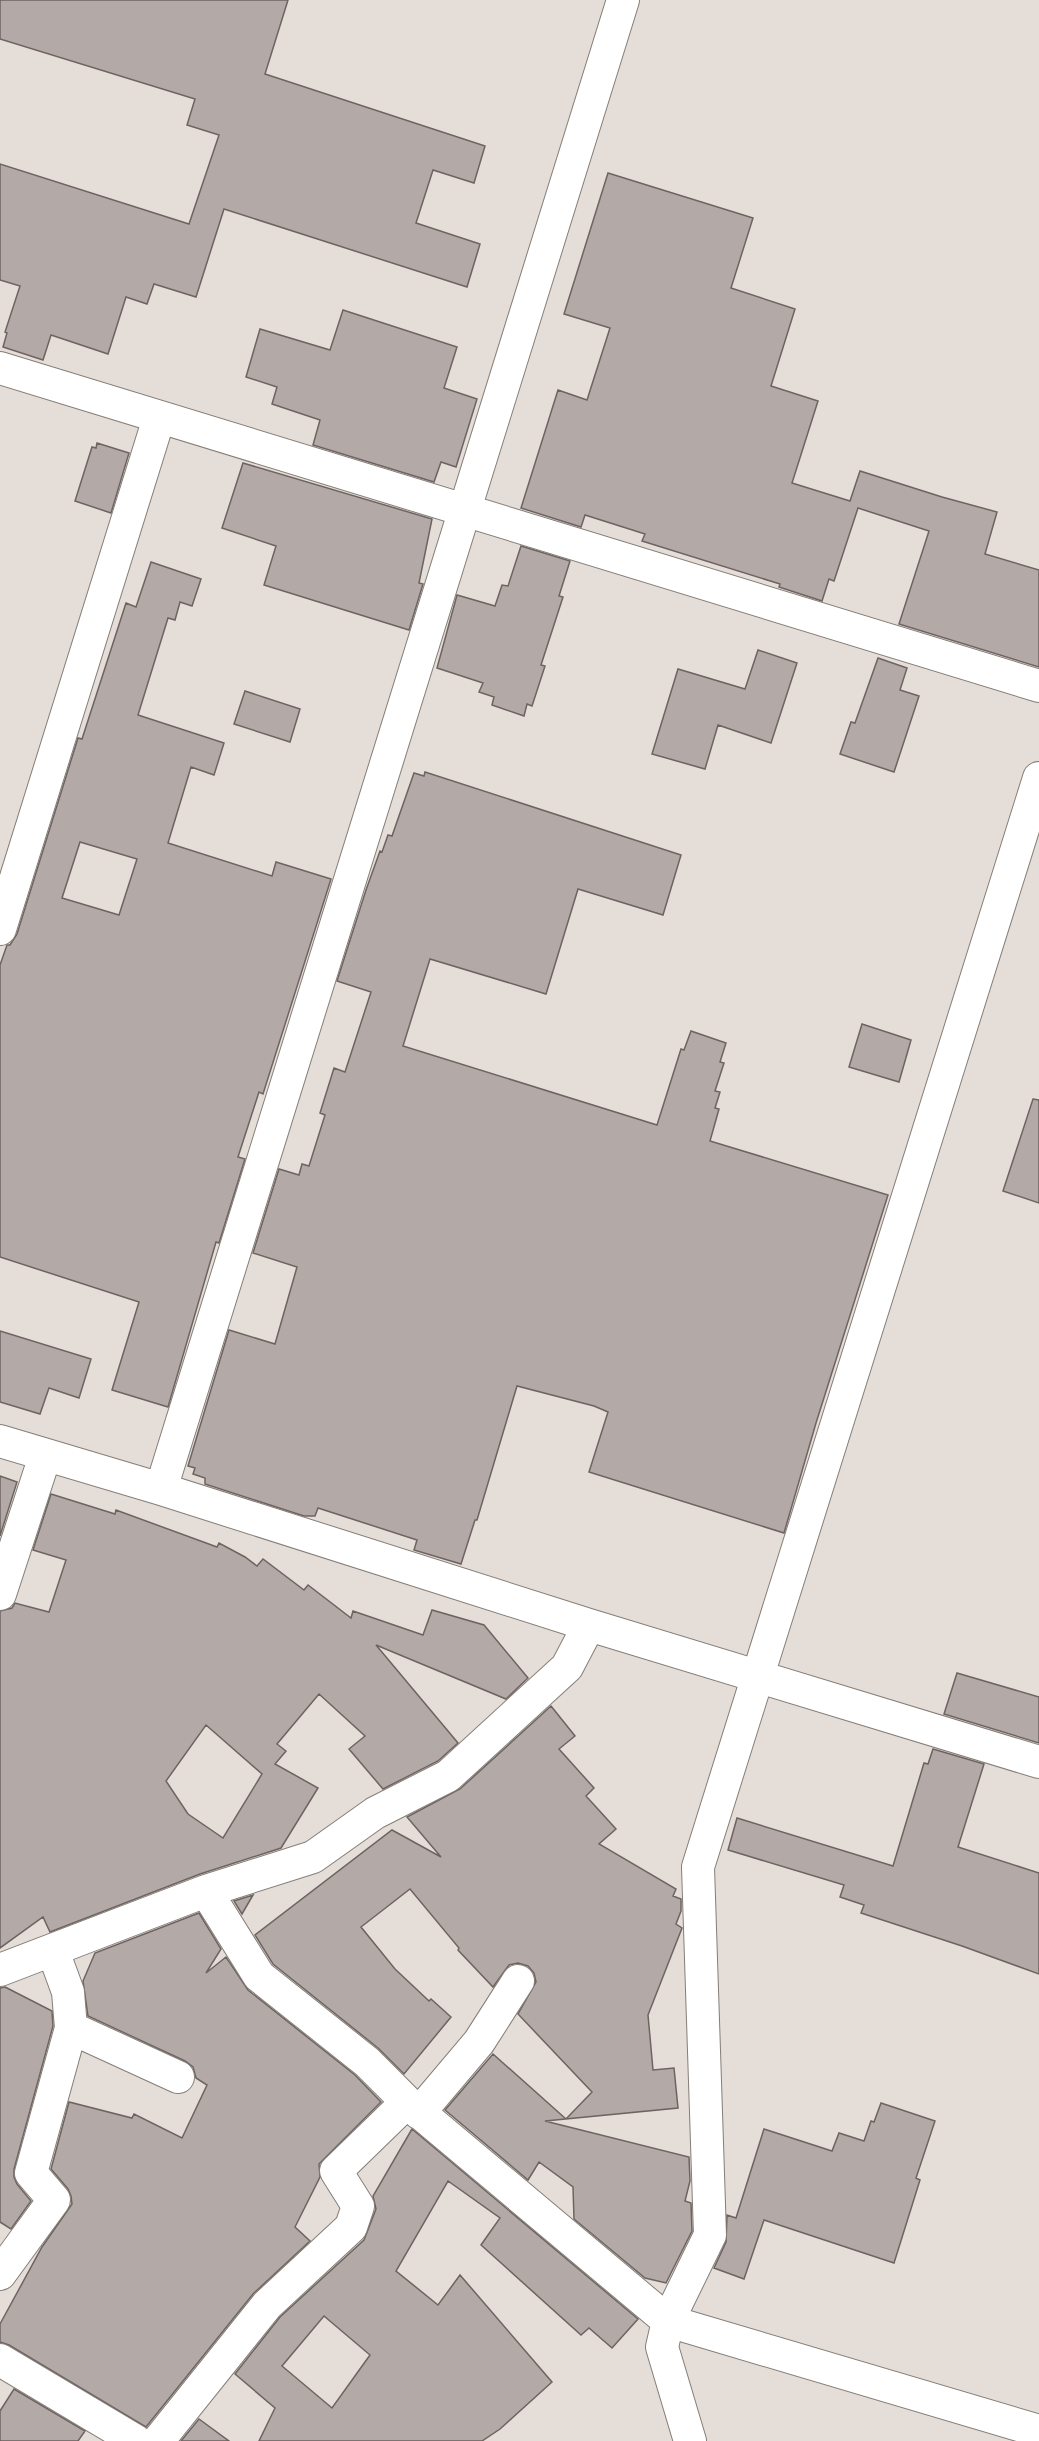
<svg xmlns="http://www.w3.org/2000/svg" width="1039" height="2441" viewBox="0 0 1039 2441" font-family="Quicksand,sans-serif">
  <rect width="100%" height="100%" fill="#e5ddd7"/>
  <!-- building -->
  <path fill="#b3a9a7" stroke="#6d6462" stroke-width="1.5" fill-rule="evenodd" d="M0,0H288L265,74L485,146L474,183L433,170L416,223L480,244L467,287L224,209L196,297L154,284L147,304L126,297L108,354L51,335L43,360L3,347L7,333L5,332L20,286L0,280V164L189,224L219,135L187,125L195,99L0,39Z
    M608,173L753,218L731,288L795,309L771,386L818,401L792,483L850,501L860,471L942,497L997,512L985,554L1039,570V667L899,624L929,531L858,508L834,581L829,579L822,601L779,587L780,584L642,541L645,534L585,515L581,527L521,508L558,390L587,400L610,328L564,314Z
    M343,310L457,347L444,388L477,399L456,467L441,462L434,482L313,445L320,420L272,404L277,387L246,377L260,329L330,350Z
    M97,443L129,453L111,513L75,501L92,447L96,448Z
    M243,463L432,519L419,583L423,584L409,630L264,585L276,546L222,528Z
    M521,546L570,561L559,596L563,597L541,665L545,666L532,706L527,704L524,716L492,705L494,697L479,692L483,683L437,668L457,595L495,606L502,585L508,586Z
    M151,562L201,579L192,606L180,602L175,620L168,618L138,715L224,743L214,775L191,767L168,843L272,876L276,862L331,879L263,1094L259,1092L238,1157L245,1159L219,1243L216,1242L168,1407L112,1390L139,1302L0,1257V965L7,945H10L17,934L78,738L82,739L126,603L136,607ZM80,842L137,859L119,915L62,898Z
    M758,650L797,663L771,743L718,725L705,769L652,754L678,669L745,689Z
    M878,658L907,668L900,690L919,696L894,772L840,754L851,722L855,723Z
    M245,691L300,709L290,742L234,724Z
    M425,772L681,855L663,915L578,889L546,994L430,959L403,1046L657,1125L681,1049L684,1050L691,1031L726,1043L720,1062L724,1063L715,1091L720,1092L715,1108L719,1109L710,1141L888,1195L816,1423L784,1533L589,1472L608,1412L594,1406L517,1386L477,1520H475L461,1564L414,1550L417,1540L318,1508L315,1516H304L205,1484V1478L193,1474L195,1468L188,1466L229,1330L275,1344L297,1267L253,1253L279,1169L299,1175L302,1164L309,1166L325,1115L320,1113L334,1068L345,1072L371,992L337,981L366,890L380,851L382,852L388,835L392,836L414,773L424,776Z
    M862,1024L911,1040L899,1082L849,1067Z
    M1033,1099L1039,1100V1203L1003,1191Z
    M0,1331L91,1359L79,1398L49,1388L40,1414L0,1402Z
    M0,1476L17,1482L0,1536Z
    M51,1494L115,1514L116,1510L217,1547L219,1543L245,1557L257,1566L263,1559L304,1590L308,1585L351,1618L353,1611L423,1635L432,1610L484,1625L528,1678L506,1699L376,1645L458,1743L438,1761L383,1789L349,1749L365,1736L319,1694L277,1744L286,1751L275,1764L318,1788L281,1848L200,1874L50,1932L43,1917L0,1948V1611L12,1608L15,1603L49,1612L66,1560L33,1550ZM206,1725L262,1774L223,1838L188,1814L166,1781Z
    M957,1673L1039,1697V1743L944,1714Z
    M551,1706L575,1736L559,1749L594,1788L586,1796L616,1829L599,1844L676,1889L673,1896L681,1899V1911L676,1924L682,1928L648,2015L653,2070L674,2068L678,2108L545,2121L689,2157L690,2181L685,2201L691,2203L692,2231L666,2283L645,2278L574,2219L573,2187L539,2162L528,2180L445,2110L493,2054L566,2119L592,2092L518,2014L536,1982L534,1973L528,1966L518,1963L509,1965L493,1987L458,1950L459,1948L410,1889L361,1927L395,1969L429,2001L431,1999L451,2017L404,2074L378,2048L273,1964L255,1935L392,1830L441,1857L407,1817L460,1789Z
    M933,1749L984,1764L958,1847L1039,1873V1974L962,1946L861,1913L864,1905L840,1897L844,1885L728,1850L737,1818L893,1866L924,1763L928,1764Z
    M253,1895L242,1914L234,1901Z
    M199,1913L221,1949L206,1973L226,1957L248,1990L355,2075L381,2102L319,2164L320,2177L295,2227L310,2241L253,2294L146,2427L9,2345L0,2342V2324L42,2247L72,2204L71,2196L68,2189L51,2169L69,2102L132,2118L134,2114L182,2138L207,2085L196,2078L193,2067L185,2061L88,2016L83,1981L95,1953Z
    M5,1987L52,2011L53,2026L14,2169V2177L17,2184L31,2201L11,2229L0,2222V1988Z
    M881,2103L935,2121L916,2178L920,2180L894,2263L764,2220L744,2279L714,2268L726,2242L727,2215L736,2218L764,2129L832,2151L839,2133L864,2141L871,2121L874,2122Z
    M412,2129L638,2319L612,2348L589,2328L581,2335L481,2245L500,2218L448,2181L396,2271L438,2305L460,2275L552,2382L500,2429L482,2441H259L275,2408L235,2374L280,2317L364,2240L376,2209L373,2196ZM324,2316L370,2355L332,2408L282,2366Z
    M14,2389L85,2431L78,2441H0V2411Z
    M199,2419L229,2441H181Z"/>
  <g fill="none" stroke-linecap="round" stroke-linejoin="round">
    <defs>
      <path id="street" d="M0,368L1039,686
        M0,929L159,418
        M0,1441L161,1489L589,1625L1039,1762
        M161,1489L623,0
        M0,1594L45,1456
        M206,1891L259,1976L367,2062L407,2102L668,2321L1039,2431
        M0,1970L206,1891L313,1857L375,1813L448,1776L567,1667L589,1625
        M71,2028L178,2077
        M419,2113L479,2042L518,1981
        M0,2274L54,2200L31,2173L71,2028L68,1992L53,1951
        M0,2360L136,2441
        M158,2441L267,2305L351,2227L358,2206L336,2171L407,2102
        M690,2441L662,2347L668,2321L710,2235L698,1867L1039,778"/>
    </defs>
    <!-- street casing -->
    <use href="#street" stroke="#857e78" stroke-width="34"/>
    <!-- street -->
    <use href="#street" stroke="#fff" stroke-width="32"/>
  </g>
</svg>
